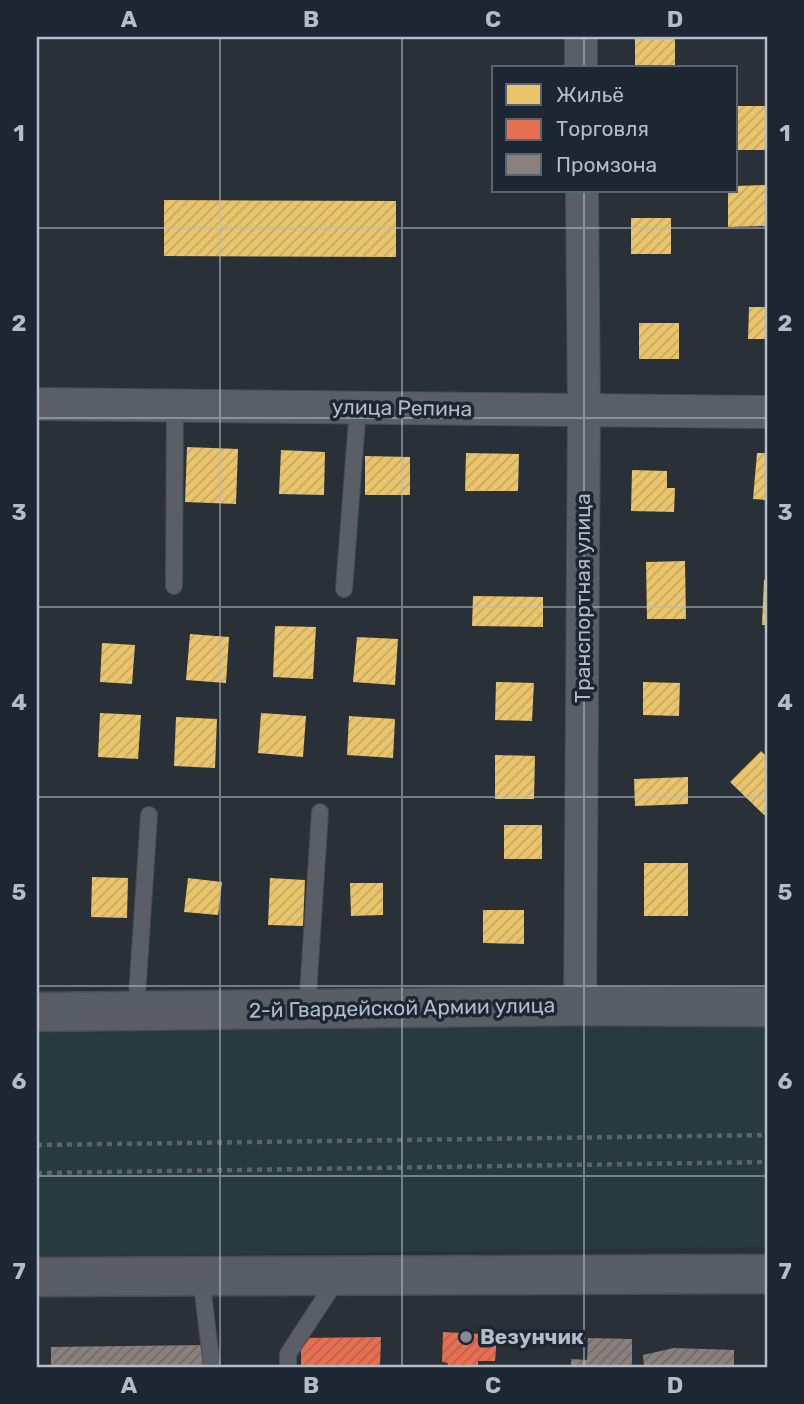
<svg xmlns="http://www.w3.org/2000/svg" width="804" height="1404" viewBox="0 0 804 1404" font-family="Rubik,sans-serif">
  <defs>
    <pattern id="homes-hatch" width="6" height="6" patternUnits="userSpaceOnUse" patternTransform="scale(1.75)"><rect width="6" height="6" fill="#e9c46a"/><path d="M-1 1l2-2M0 6l6-6M5 7l2-2" fill="none" stroke="#c5a861"/></pattern>
    <pattern id="shops-hatch" width="6" height="6" patternUnits="userSpaceOnUse" patternTransform="scale(1.75)"><rect width="6" height="6" fill="#e76f51"/><path d="M-1 1l2-2M0 6l6-6M5 7l2-2" fill="none" stroke="#bb614c"/></pattern>
    <pattern id="industry-hatch" width="6" height="6" patternUnits="userSpaceOnUse" patternTransform="scale(1.75)"><rect width="6" height="6" fill="#8a817c"/><path d="M-1 1l2-2M0 6l6-6M5 7l2-2" fill="none" stroke="#716b69"/></pattern>
  </defs>
  <rect width="100%" height="100%" fill="#2a3038"/>
  <!-- grass -->
  <path fill="#273a3e" d="M767,1024V1247L37,1257V1033Z"/>
  <!-- homes -->
  <path fill="url(#homes-hatch)" d="M635,37H675V68H635Z
    M736,106H767V150H736Z
    M767,185V226L728,227V191H736V186Z
    M164,200L396,201V257L164,256Z
    M631,218H671V254H631Z
    M749,307H767V339H748Z
    M639,323H679V359H639Z
    M187,447L238,449L236,504L185,502Z
    M281,450L325,452L324,495L279,494Z
    M466,453L519,454L518,491H465Z
    M757,453H767V500L753,499Z
    M365,456L410,457V495H365Z
    M632,470L667,471V488H675L674,512L631,511Z
    M685,561L686,619H647L646,562Z
    M764,580H767V625H762Z
    M473,596L543,597V627L472,626Z
    M275,626L316,627L313,679L273,677Z
    M190,634L229,637L226,683L186,680Z
    M357,637L398,639L395,685L353,682Z
    M102,643L135,645L132,684L100,682Z
    M496,682L534,683L532,721L495,720Z
    M643,682L680,683L679,716L643,715Z
    M100,713L141,715L138,759L98,757Z
    M261,713L306,716L303,757L258,753Z
    M349,716L395,719L393,758L347,755Z
    M176,717L217,719L215,768L174,766Z
    M761,751L767,757V813L764,815L730,782Z
    M495,755L535,756L534,799H495Z
    M688,777V804L635,806L634,779Z
    M504,825H542V859H504Z
    M644,863H688V916H644Z
    M92,877L128,878L127,918L91,917Z
    M188,878L222,882L218,915L184,912Z
    M270,878L305,880L303,926L268,925Z
    M350,883H383V915L351,916Z
    M483,910H524V944L483,943Z"/>
  <!-- shops -->
  <path fill="url(#shops-hatch)" d="M443,1332L497,1335L495,1361H478V1367H447L448,1363L442,1362Z
    M381,1337L380,1367H301V1338Z"/>
  <!-- industry -->
  <path fill="url(#industry-hatch)" d="M588,1338L632,1339V1367H571V1359L587,1360Z
    M204,1345V1367H51V1347Z
    M674,1348L734,1350V1367H644L643,1355Z"/>
  <g fill="none" stroke-linecap="round" stroke-linejoin="round">
    <defs>
      <path id="service" d="M174,586L175,405
        M344,589L358,407
        M307,1009L320,812
        M136,1011L149,815
        M201,1277L212,1367
        M288,1367V1354L337,1279"/>
      <path id="minor" d="M581,37V68
        M37,404L767,412
        M580,1006L584,410L582,191"/>
      <path id="secondary" d="M37,1012L580,1006L767,1007
        M37,1277L767,1274"/>
    </defs>
    <!-- service casing -->
    <use href="#service" stroke="#484c53" stroke-width="18"/>
    <!-- minor casing -->
    <use href="#minor" stroke="#484c53" stroke-width="34"/>
    <!-- secondary casing -->
    <use href="#secondary" stroke="#484c53" stroke-width="41"/>
    <!-- path -->
    <path stroke="#5d636a" stroke-width="4.5" stroke-dasharray="5 5" stroke-linecap="butt" d="M37,1145L767,1135
      M37,1173L767,1162"/>
    <!-- service -->
    <use href="#service" stroke="#5a5e66" stroke-width="16"/>
    <!-- minor -->
    <use href="#minor" stroke="#5a5e66" stroke-width="32"/>
    <!-- secondary -->
    <use href="#secondary" stroke="#595d64" stroke-width="38"/>
  </g>
  <!-- grid -->
  <path fill="none" stroke="#b4bcc9" stroke-width="2" stroke-opacity="0.55" d="M220,37V1367M402,37V1367M584,37V68M584,191V1367M37,228H767M37,418H767M37,607H767M37,797H767M37,986H767M37,1176H767"/>
  <!-- markers -->
  <circle fill="#848b96" stroke="#1d2633" stroke-width="2.5" cx="466" cy="1337" r="7"/>
  <g text-anchor="middle" stroke-width="7" stroke-linejoin="round" paint-order="stroke">
    <!-- street labels -->
    <g font-size="21" fill="#b4bcc9" stroke="#1d2633">
      <text transform="translate(402 408) rotate(1)" y="7">улица Репина</text>
      <text transform="translate(583 598) rotate(-90)" y="7">Транспортная улица</text>
      <text transform="translate(402 1008) rotate(-1)" y="7">2-й Гвардейской Армии улица</text>
    </g>
    <!-- poi labels -->
    <g font-size="21" font-weight="bold" fill="#b4bcc9" stroke="#1d2633" text-anchor="start">
      <text x="480" y="1344">Везунчик</text>
    </g>
  </g>
  <!-- border -->
  <rect width="804" height="1404" fill="none" stroke="#1d2633" stroke-width="77"/>
  <!-- legend -->
  <rect x="492" y="66" width="245" height="126" fill="#1d2633" stroke="#59626f" stroke-width="2"/>
  <rect x="506" y="84" width="35" height="21" fill="#e9c46a" stroke="#59626f" stroke-width="2"/>
  <text x="556" y="102" font-size="21" fill="#b4bcc9">Жильё</text>
  <rect x="506" y="119" width="35" height="21" fill="#e76f51" stroke="#59626f" stroke-width="2"/>
  <text x="556" y="136" font-size="21" fill="#b4bcc9">Торговля</text>
  <rect x="506" y="154" width="35" height="21" fill="#8a817c" stroke="#59626f" stroke-width="2"/>
  <text x="556" y="172" font-size="21" fill="#b4bcc9">Промзона</text>
  <rect x="38" y="38" width="728" height="1328" fill="none" stroke="#b4bcc9" stroke-width="2.5"/>
  <g font-size="23" text-anchor="middle" font-weight="bold" fill="#b4bcc9">
    <text x="129" y="27">A</text>
    <text x="311" y="27">B</text>
    <text x="493" y="27">C</text>
    <text x="675" y="27">D</text>
    <text x="19" y="141">1</text>
    <text x="785" y="141">1</text>
    <text x="19" y="331">2</text>
    <text x="785" y="331">2</text>
    <text x="19" y="520">3</text>
    <text x="785" y="520">3</text>
    <text x="19" y="710">4</text>
    <text x="785" y="710">4</text>
    <text x="19" y="900">5</text>
    <text x="785" y="900">5</text>
    <text x="19" y="1089">6</text>
    <text x="785" y="1089">6</text>
    <text x="19" y="1279">7</text>
    <text x="785" y="1279">7</text>
    <text x="129" y="1393">A</text>
    <text x="311" y="1393">B</text>
    <text x="493" y="1393">C</text>
    <text x="675" y="1393">D</text>
  </g>
</svg>
